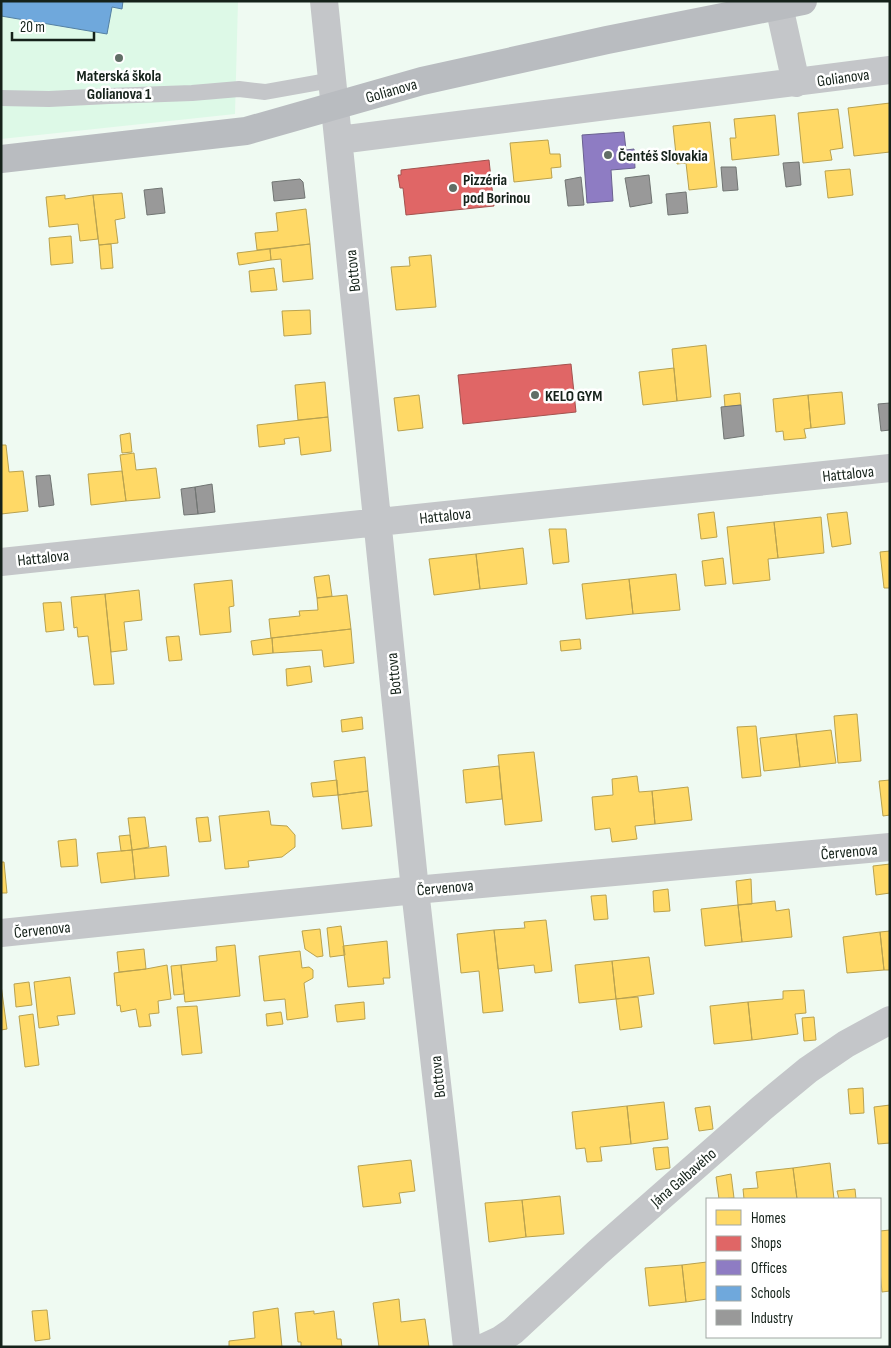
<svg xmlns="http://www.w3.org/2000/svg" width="891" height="1348" viewBox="0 0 891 1348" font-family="'Sofia Sans Condensed',sans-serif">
  <rect width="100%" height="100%" fill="#effaf2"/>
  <!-- built -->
  <path fill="#ddf9e7" d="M1,1H238L235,114L1,139Z"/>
  <!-- homes -->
  <path fill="#ffd966" stroke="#b9a24f" d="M890,103V152L854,156L848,108Z
    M838,109L843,148L830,150L832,160L803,163L798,113Z
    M775,115L779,155L732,160L730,138H736L734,119Z
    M710,122L717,187L689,190L686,163L677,164L673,126Z
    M548,140L550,154H560L561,167L551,168L552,178L514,182L510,143Z
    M850,169L853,195L828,198L825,171Z
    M122,193L125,218L115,220L118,243L99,245L93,195Z
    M65,195V199L93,195L98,239L80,241L78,224L49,227L46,197Z
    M306,209L310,244L257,250L255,233L278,231L276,213Z
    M71,236L73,263L51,265L49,238Z
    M111,244L113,268L101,269L99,245Z
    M310,244L313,279L283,282L281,259L271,260L270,249Z
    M270,249L271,260L239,265L237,253Z
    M431,255L436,307L396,310L391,267L410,266L409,257Z
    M274,268L277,290L251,292L249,271Z
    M310,310L311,334L284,336L282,311Z
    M706,345L711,397L677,401L672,349Z
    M674,368L677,401L643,405L639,372Z
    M325,382L328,417L298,420L295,385Z
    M842,392L845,424L811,428L808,395Z
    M740,393L741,405L725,407L724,395Z
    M419,395L423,428L398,431L394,398Z
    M808,395L811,428L804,429L806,438L784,440L783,431L776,432L773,399Z
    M328,417L331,451L301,455L299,437L284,439L285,444L259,447L257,425Z
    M130,433L132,452L122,453L120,435Z
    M1,445H6L9,472L23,471L28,511L1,514Z
    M134,453L136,470L156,468L160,498L126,501L120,455Z
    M122,471L126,501L91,505L88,474Z
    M714,512L717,537L701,539L698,514Z
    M847,512L851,544L832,547L827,514Z
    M821,517L824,553L778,558L774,522Z
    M774,522L778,558L768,559L770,580L733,584L727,527Z
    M549,529H566L569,562L553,564Z
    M523,548L527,584L480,589L476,554Z
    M890,551V588H884L880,552Z
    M476,554L480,589L434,595L429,559Z
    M723,558L726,584L705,586L702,561Z
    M676,574L680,610L633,614L629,579Z
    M329,575L332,596L317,598L314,577Z
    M629,579L633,614L586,619L582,584Z
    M232,580L234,606L229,607L231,632L200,635L194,584Z
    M139,590L142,620L124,622L127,650L111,652L105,594Z
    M105,594L114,684L94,685L88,636L78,637L77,627L74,628L71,597Z
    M347,595L351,629L271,638L269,619L300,616L299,611L318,610L317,598Z
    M61,602L64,630L46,632L43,603Z
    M351,629L354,663L324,667L322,650L273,653L272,638Z
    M179,636L182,660L169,661L166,637Z
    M272,638L273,653L253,655L251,641Z
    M580,639L581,649L561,651L560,641Z
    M310,666L312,682L287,686L286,669Z
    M857,714L861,761L838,763L834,716Z
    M362,717L363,729L342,732L341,720Z
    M756,726L761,776L742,778L737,727Z
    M831,730L836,763L800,767L796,734Z
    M796,734L800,767L764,771L760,738Z
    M534,752L542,821L505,825L498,755Z
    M365,757L368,791L338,795L334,761Z
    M499,766L502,799L466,803L463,770Z
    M637,776L639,792L652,791L655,824L635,826L637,839L612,842L610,828L595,830L592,797L613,795L612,779Z
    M337,780L338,795L313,797L311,783Z
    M890,780V815L883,816L879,781Z
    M688,787L692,820L655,824L652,791Z
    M368,791L372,826L342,829L338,795Z
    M269,811L271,825L287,826L295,835V847L282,857L248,861L249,867L225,869L219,816Z
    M145,817L149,847L132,850L128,818Z
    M208,817L211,841L199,842L196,818Z
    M130,835L132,850L121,851L119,836Z
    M76,839L78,866L61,867L58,841Z
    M166,846L169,876L135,879L132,850Z
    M132,850L135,879L101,883L97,853Z
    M1,862H4L7,893H1Z
    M890,864V893L876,895L873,866Z
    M751,879L752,904L738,905L736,881Z
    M668,889L670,911L654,912L653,891Z
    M606,895L608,919L594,920L591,896Z
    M775,901L776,911L789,909L792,937L742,942L738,905Z
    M738,905L742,942L705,946L701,909Z
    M546,920L552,971L535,973L534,965L498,969L494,930L525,928L524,922Z
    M341,926L345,955L330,957L327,928Z
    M320,929L323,956L317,957L305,949L302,931Z
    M494,930L503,1011L483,1013L479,971L461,973L457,934Z
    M890,931V970H884L880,932Z
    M880,932L884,970L847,973L843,937Z
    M387,941L390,978H383L384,984L348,987L343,946Z
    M235,945L240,996L185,1002L181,965L217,961L216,947Z
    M144,949L146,969L119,972L117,952Z
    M300,951L302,968L309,967L313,970V978L304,983L308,1017L287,1020L285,999L264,1001L259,956Z
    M649,957L654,994L616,999L612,961Z
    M612,961L616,999L579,1003L575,965Z
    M167,965L171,999L158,1001L159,1013L149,1014L151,1026L139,1027L136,1009L121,1012L120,1005L117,1006L114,973L146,969Z
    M181,965L184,994L174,995L171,966Z
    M70,977L75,1014L57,1016L59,1025L39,1028L34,982Z
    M29,982L32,1005L16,1007L14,984Z
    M1,985L7,1029L1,1030Z
    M804,990L806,1013L795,1014L798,1034L752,1040L748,1002L783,999V991Z
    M638,997L642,1027L620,1030L616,999Z
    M364,1002L365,1019L337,1022L335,1005Z
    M748,1002L752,1040L714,1044L710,1006Z
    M197,1006L202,1053L182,1055L177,1007Z
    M281,1012L283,1024L267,1026L266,1014Z
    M33,1014L39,1065L25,1067L19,1016Z
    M814,1017L816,1040L804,1041L802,1018Z
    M863,1088L864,1113L850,1114L848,1089Z
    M664,1102L668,1139L631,1144L627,1106Z
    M890,1105V1143L878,1144L874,1107Z
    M627,1106L631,1144L600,1147L602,1161L587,1162L585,1148L576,1149L572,1112Z
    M710,1106L713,1129L699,1131L695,1108Z
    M668,1147L670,1168L656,1170L653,1148Z
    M411,1160L415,1191L399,1193L401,1203L363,1207L358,1166Z
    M830,1163L834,1199H797L793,1168Z
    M793,1168L797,1199H744L743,1189L758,1188L756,1172Z
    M731,1174L734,1198L719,1199L716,1177Z
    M855,1189L856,1199H839L837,1191Z
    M560,1196L564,1234L526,1237L522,1200Z
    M522,1200L526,1237L489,1242L485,1203Z
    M890,1230V1291L882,1292L880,1271V1231Z
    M707,1262V1299L686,1302L682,1265Z
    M682,1265L686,1302L649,1306L645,1268Z
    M399,1299L401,1322L425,1319L429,1347H379L373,1303Z
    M278,1308L282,1347H229V1341L255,1338L253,1312Z
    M47,1310L50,1339L35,1341L32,1311Z
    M314,1311V1314L334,1311L337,1339H341L342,1347H301V1342H298L295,1313Z"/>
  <!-- shops -->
  <path fill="#e06666" stroke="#a3524f" d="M489,160L494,206L406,215L403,188H400L398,175H401V170Z
    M571,364L576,412L463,424L458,375Z"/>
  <!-- offices -->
  <path fill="#8e7cc3" stroke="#6a6190" d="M624,132L626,150L634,149L635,168L611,170L613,201L587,203L582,135Z"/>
  <!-- schools -->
  <path fill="#6fa8dc" stroke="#5480a2" d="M1,1H123L122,9L112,7L107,34L1,16Z"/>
  <!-- industry -->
  <path fill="#999" stroke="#717573" d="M799,162L801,185L786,187L783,163Z
    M721,167H736L738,190L723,191Z
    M649,175L652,203L630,207L625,178Z
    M581,177L584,205L568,206L565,180Z
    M300,179L303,182L305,198L274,201L272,182Z
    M162,188L165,213L147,215L144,190Z
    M686,192L688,213L668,215L666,194Z
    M890,403V430L881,431L878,404Z
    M741,405L744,436L724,439L721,407Z
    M50,475L54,505L39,507L36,476Z
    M212,484L215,512L198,514L195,487Z
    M195,487L198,514L184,515L181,489Z"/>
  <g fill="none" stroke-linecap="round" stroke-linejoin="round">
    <!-- lane -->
    <path stroke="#c4c6c9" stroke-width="16" d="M1,98L49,99L109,96L192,93L239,89L265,92L332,80"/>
    <!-- street -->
    <path stroke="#c4c6c9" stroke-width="28" d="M324,1L415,890L467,1347
      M779,6L796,83
      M339,140L890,70
      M1,562L890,468
      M1,933L415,890L890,847
      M485,1347L500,1340L513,1331L597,1253L762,1108L808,1070L846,1044L890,1020"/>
    <!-- secondary -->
    <path stroke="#b9bcc0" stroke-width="28" d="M1,159L246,131L422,81L607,40L803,1"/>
  </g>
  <!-- markers -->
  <g fill="#616e66" stroke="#fff" stroke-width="2">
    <circle cx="119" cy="58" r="5"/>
    <circle cx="608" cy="155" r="5"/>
    <circle cx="453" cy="188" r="5"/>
    <circle cx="535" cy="395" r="5"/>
  </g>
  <g text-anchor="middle" stroke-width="5" stroke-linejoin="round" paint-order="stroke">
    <!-- poi labels -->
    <g font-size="16" font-weight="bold" fill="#15221a" stroke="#fff" text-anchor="start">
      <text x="119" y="81" text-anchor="middle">Materská škola<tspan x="119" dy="18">Golianova 1</tspan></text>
      <text x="618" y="161">Čentéš Slovakia</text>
      <text x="463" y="185">Pizzéria<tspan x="463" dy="18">pod Borinou</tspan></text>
      <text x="545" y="401">KELO GYM</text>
    </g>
    <!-- street labels -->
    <g font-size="16" fill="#15221a" stroke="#fff">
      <text transform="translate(843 77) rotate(-8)" y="6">Golianova</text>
      <text transform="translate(391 90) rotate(-16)" y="6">Golianova</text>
      <text transform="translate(352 271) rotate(-96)" y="6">Bottova</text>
      <text transform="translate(848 473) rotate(-6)" y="6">Hattalova</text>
      <text transform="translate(445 515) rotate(-6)" y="6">Hattalova</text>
      <text transform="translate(43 557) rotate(-6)" y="6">Hattalova</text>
      <text transform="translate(393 674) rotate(-96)" y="6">Bottova</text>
      <text transform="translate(849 851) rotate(-5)" y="6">Červenova</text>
      <text transform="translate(445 887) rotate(-5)" y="6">Červenova</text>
      <text transform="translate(42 929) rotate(-6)" y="6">Červenova</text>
      <text transform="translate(437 1077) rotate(-96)" y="6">Bottova</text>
      <text transform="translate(683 1177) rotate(-41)" y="6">Jána Galbavého</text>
    </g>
  </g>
  <!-- border -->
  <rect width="891" height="1348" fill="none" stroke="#15221a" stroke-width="5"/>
  <!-- legend -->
  <rect x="706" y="1198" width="175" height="140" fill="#ffffff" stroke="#a1a7a3"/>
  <rect x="716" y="1210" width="25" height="15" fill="#ffd966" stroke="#a1a7a3"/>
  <text x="751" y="1223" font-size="15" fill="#15221a">Homes</text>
  <rect x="716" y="1236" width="25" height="15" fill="#e06666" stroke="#a1a7a3"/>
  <text x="751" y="1248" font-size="15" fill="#15221a">Shops</text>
  <rect x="716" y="1260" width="25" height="15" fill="#8e7cc3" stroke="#a1a7a3"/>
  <text x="751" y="1273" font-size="15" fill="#15221a">Offices</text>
  <rect x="716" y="1286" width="25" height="15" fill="#6fa8dc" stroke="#a1a7a3"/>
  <text x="751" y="1298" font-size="15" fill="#15221a">Schools</text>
  <rect x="716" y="1310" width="25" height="15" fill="#999999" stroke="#a1a7a3"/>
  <text x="751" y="1323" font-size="15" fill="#15221a">Industry</text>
  <!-- scale -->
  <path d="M12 32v8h82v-8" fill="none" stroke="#15221a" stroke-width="2.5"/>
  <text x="20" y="32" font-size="15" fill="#15221a" stroke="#ffffff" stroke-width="4" paint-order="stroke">20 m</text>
</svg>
